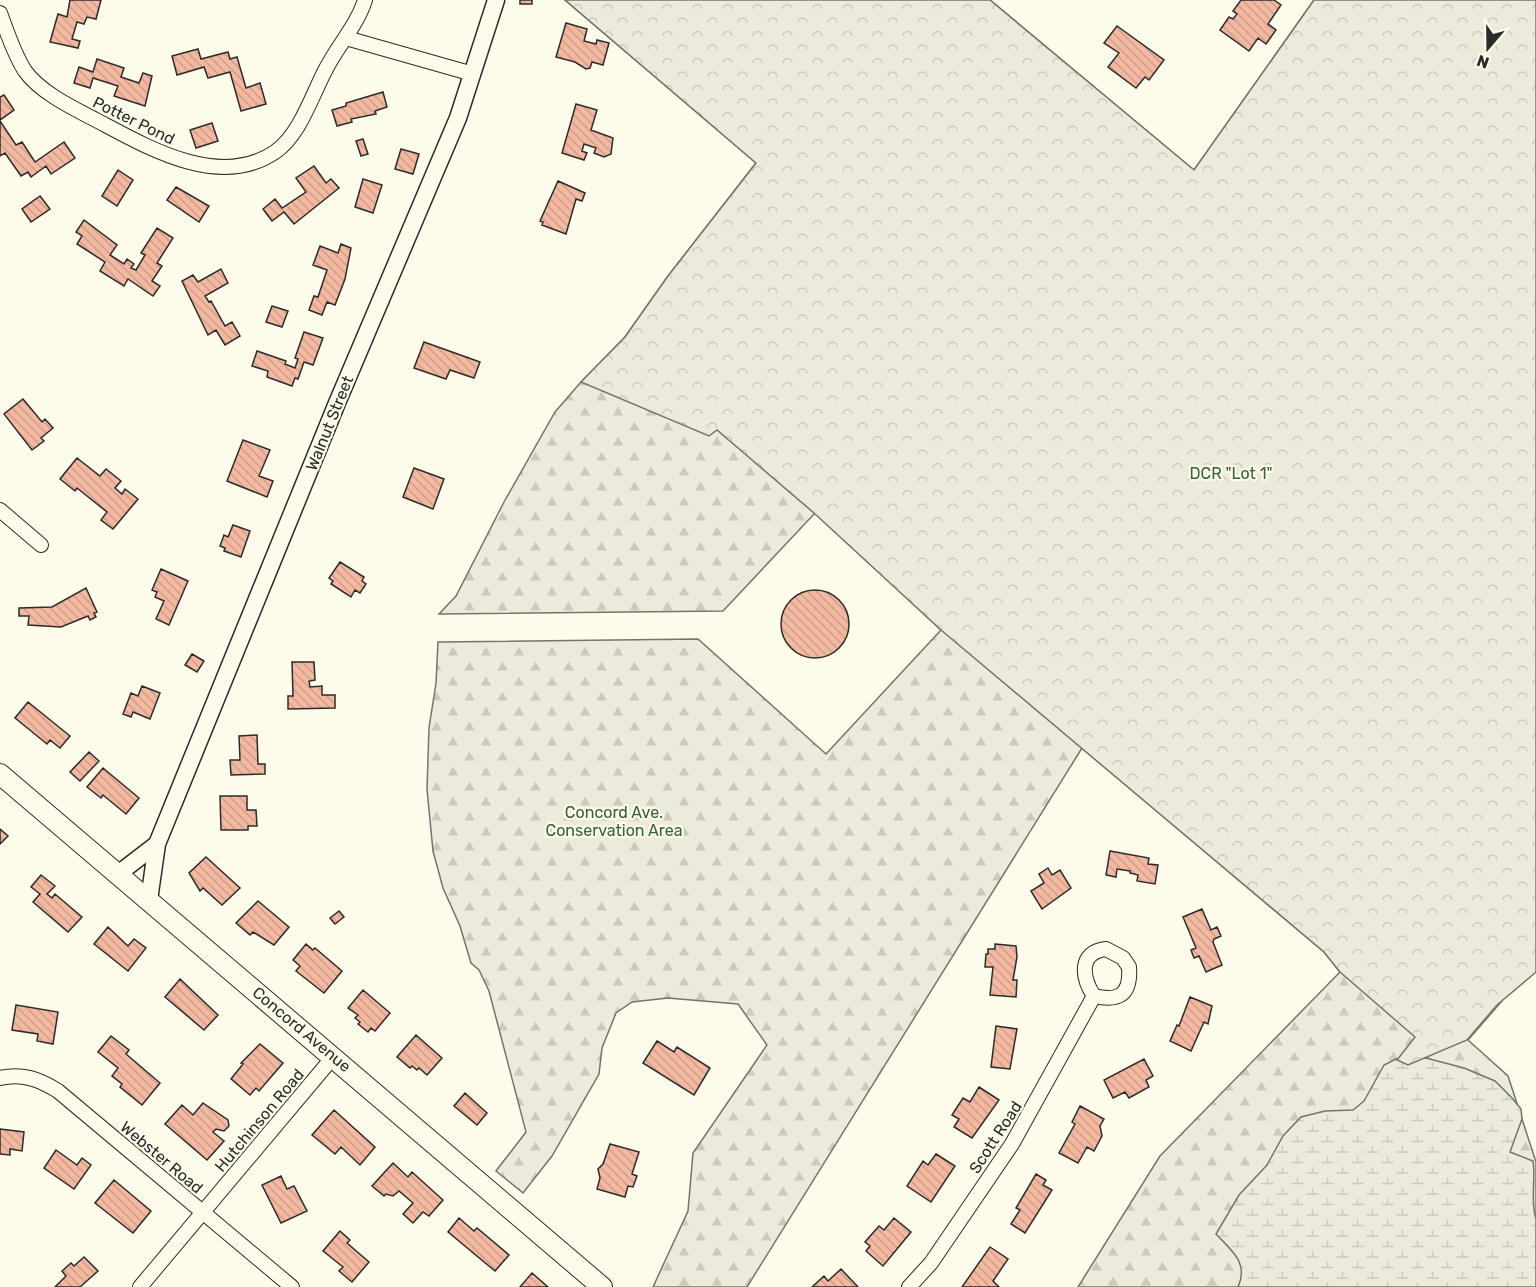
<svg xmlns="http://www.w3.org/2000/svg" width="1536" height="1287" viewBox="0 0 1536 1287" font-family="Rubik,sans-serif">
  <defs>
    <pattern id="forest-firs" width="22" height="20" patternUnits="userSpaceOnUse" patternTransform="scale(1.5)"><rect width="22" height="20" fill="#ecebdb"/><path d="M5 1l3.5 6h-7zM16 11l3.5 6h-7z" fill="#cbcabc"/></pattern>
    <pattern id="wetland-marsh" width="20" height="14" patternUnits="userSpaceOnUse" patternTransform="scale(1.5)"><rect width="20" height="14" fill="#ecebdb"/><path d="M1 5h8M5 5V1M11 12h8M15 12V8" fill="none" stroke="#cbcabc"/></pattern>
    <pattern id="park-crowns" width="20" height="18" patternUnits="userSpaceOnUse" patternTransform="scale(1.5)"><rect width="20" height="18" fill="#ecebdb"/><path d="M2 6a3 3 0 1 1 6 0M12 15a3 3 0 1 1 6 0" fill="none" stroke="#cbcabc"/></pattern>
    <pattern id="building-back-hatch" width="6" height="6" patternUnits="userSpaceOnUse" patternTransform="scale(1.5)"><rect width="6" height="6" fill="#f2b8a0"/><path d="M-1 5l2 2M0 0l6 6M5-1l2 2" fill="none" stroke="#d09e8a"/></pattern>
  </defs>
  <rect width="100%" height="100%" fill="#fdfbea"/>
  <!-- forest -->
  <path fill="url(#forest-firs)" stroke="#74746e" stroke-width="1.5" d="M565,0H990L1194,170L1314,0H1536L1502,1001L1468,1040L1508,1076L1536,1162V1287H1078L1160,1156L1340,972L1324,952L1082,748L747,1287H653L688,1211L693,1153L767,1045L738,1004L668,998L632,1002L616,1013L602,1048L599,1074L552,1156L523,1193L496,1171L526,1132L489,991L479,970L471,963L460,926L443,888L433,851L427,789L429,728L436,683L438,642L698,639L826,754L941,630L815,513L723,611L439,614L456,596L504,502L555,412L581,382L625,337L668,276L756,163Z"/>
  <!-- wetland -->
  <path fill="url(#wetland-marsh)" stroke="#74746e" stroke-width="1.5" d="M1426,1058L1464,1068L1495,1081L1512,1098L1521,1109L1522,1119L1510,1152L1533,1161C1536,1180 1530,1201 1536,1219V1287H1238C1249,1263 1232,1251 1216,1234L1239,1195L1267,1165L1283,1136L1301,1117L1325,1111L1353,1110L1364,1101L1384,1065L1396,1059Z"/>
  <!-- park -->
  <path fill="url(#park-crowns)" stroke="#74746e" stroke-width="1.5" d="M565,0H990L1194,170L1314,0H1536V972L1497,1005L1467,1040L1408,1065L1397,1060L1415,1037L1340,972L1324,952L941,630L814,513L717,430L709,436L581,382L625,337L668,276L756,163Z"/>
  <!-- building -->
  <path fill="url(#building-back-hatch)" stroke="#2b2b2b" stroke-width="1.5" d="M70,0H101L96,19L87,17L84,24L77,22L72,39L80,41L78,48L50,42L58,14L67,17Z
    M520,0H532V4H520Z
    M1241,0H1274L1281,5L1268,24L1276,30L1266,44L1258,38L1249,51L1220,30L1229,17L1233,19L1237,14L1233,11Z
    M566,23L587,29L584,41L596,44L597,40L609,43L603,65L592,62L590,68L586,69L575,62L556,57Z
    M1117,26L1164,60L1149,80L1145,77L1136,88L1108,67L1119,53L1104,43Z
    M198,49L201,59L228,52L230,59L237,57L246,88L260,83L266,104L241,111L230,72L208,78L204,67L177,75L172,56Z
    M97,59L124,68L121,77L139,83L143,73L152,76L145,106L114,96L118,86L93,78L90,88L74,83L79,67L93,72Z
    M383,92L387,107L375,111L376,114L351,119L352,122L337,126L332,110L346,106V103Z
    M4,95L14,110L0,120V97Z
    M576,104L597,110L591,130L613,138L611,154L604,157L594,153L596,148L584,144L582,151L587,153L584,160L562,153Z
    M0,121L16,145L22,142L35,162L64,142L75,158L51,174L46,166L31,177L28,172L21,176L5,153L0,156Z
    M212,123L218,141L196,148L190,130Z
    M363,139L368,154L361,156L356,141Z
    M401,149L419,154L413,174L395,169Z
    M314,166L326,183L331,179L339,188L294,224L284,212L272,221L263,209L275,199L282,208L306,192L296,178Z
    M118,170L133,180L117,206L102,196Z
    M363,179L382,185L373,213L355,207Z
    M558,181L585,193L582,201L576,199L566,234L542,225L543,222L540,221Z
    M176,187L209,206L199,222L167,200Z
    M40,196L50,209L31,222L22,209Z
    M84,220L117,245L110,255L124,264L127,259L134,264L131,268L136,270L145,255L141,253L157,228L173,238L157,263L162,266L152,281L160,286L153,296L128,279L124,286L100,271L105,262L77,244L82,236L76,232Z
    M341,244L351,248L345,279L335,305L327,302L322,315L309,310L314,296L318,297L327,270L313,265L320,246L338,253Z
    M221,269L228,283L205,296L209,302L211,301L225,326L232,322L240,336L225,345L216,330L208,335L182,281L193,275L198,282Z
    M272,306L288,311L282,327L266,322Z
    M304,332L323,338L313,365L304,362L298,379L295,378L292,386L267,377L268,371L252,366L257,351L286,361L285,364L295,368L298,359L295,358Z
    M424,342L480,362L474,378L450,370L446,379L414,368Z
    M23,399L42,422L45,419L53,428L41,438L44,441L32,450L4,414Z
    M243,440L270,450L259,476L273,481L267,497L227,481Z
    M77,458L100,476L106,469L121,481L115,488L122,494L125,489L138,499L113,529L101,520L107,512L77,488L75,491L60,479Z
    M414,468L444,479L433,509L403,497Z
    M233,525L250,531L241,557L224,551L225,548L220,546L224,535L228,537Z
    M340,562L364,577L362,581L366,584L360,593L355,590L351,597L331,584L333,581L329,578Z
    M161,569L188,581L169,625L156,619L164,601L155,597L157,592L152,590Z
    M86,588L97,612L94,613L96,617L90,620L88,616L61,627L28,625L29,616H19V608L52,607Z
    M781 624a34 34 0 1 1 68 0a34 34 0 1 1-68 0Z
    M192,654L204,661L197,672L185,665Z
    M292,662H314L315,680L309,681L310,687L322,686V695H335V708L288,709V696H293Z
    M142,686L160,693L150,719L133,712L131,717L123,714L131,693L138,696Z
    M28,702L70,736L60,748L50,740L47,744L15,718Z
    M257,735L258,764H265V774L231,775L230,760H240L239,736Z
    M89,752L99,761L80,781L70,772Z
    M103,768L139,798L126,814L103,795L101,798L87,787Z
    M220,796H247V810H256L257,826H248V830H221Z
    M0,829L8,836L0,844Z
    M1110,851L1149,858L1148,864L1158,865L1155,884L1137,881L1138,875L1130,873V871L1117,869L1116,877L1106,875Z
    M206,857L240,888L222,905L203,888L200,891L189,873Z
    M1048,868L1052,875L1060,870L1071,888L1042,909L1031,891L1044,883L1039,874Z
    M41,875L55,886L47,894L52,898L55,894L82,917L68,932L33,902L40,894L31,887Z
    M258,901L289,927L274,945L253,932L250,935L236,923Z
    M1202,909L1211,930L1217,927L1221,936L1214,939L1213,942L1222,965L1206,972L1199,956L1194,958L1191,950L1196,948L1183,917Z
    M339,911L344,917L335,924L330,918Z
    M108,927L128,946L134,939L146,948L128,971L94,944Z
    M306,944L313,950L315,948L342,971L324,993L296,971L300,966L293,960Z
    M995,944L1016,946L1017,957L1013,980H1017L1016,997L990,995L993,967H985L986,954H988V949H995Z
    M180,979L218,1015L204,1030L165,997Z
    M363,990L390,1013L375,1031L371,1028L368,1032L358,1024L360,1022L355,1018L358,1015L348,1008Z
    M1190,997L1212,1006L1208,1024L1204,1022L1191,1051L1170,1041L1177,1025L1179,1026Z
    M16,1005L58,1012L53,1044L37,1041L38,1034L12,1030Z
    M996,1026L1017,1029L1010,1069L991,1067Z
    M416,1035L442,1058L427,1075L419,1068L417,1070L412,1066L410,1068L397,1057Z
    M111,1036L129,1050L126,1054L160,1083L142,1105L120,1087L122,1084L112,1076L118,1068L98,1052Z
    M657,1041L674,1052L677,1047L710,1068L694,1095L643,1063Z
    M260,1044L283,1063L259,1091L256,1088L250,1095L231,1079L243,1064L241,1063Z
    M1144,1059L1153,1076L1146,1080L1149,1087L1129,1098L1125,1092L1113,1098L1104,1080Z
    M979,1087L999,1100L972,1138L954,1127L959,1119L952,1115L963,1098L970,1102Z
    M465,1093L487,1113L477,1125L454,1106Z
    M203,1103L228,1120L229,1126L224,1131L216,1129L213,1132L224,1141L207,1160L165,1124L182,1105L193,1115Z
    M1080,1106L1104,1119L1100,1126L1102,1136L1094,1151L1087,1147L1078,1163L1059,1153L1075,1124L1072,1122Z
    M334,1110L375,1147L360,1165L341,1147L335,1154L312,1135Z
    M0,1129L24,1132L22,1151L10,1149V1155L0,1154Z
    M610,1144L639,1152L632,1174L637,1176L633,1187L628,1186L625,1197L597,1189L600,1178L598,1169L603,1164Z
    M56,1150L77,1165L82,1158L91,1165L74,1189L44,1168Z
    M936,1154L955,1166L931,1202L907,1186L923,1161L928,1165Z
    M393,1163L408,1177L412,1172L443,1200L429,1216L423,1212L413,1223L403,1214L413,1203L399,1191L393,1196L386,1194L384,1196L372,1186Z
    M1036,1174L1046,1180L1043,1185L1052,1190L1025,1233L1011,1224L1020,1210L1016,1208Z
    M281,1176L287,1189L294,1186L307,1211L281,1223L262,1185Z
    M114,1180L151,1211L133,1233L95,1203Z
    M459,1218L474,1231L477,1228L509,1255L495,1271L448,1232Z
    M894,1218L911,1232L883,1266L866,1251L870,1246L865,1242L879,1226L884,1230Z
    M340,1231L350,1240L347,1243L369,1262L352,1282L339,1271L343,1267L323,1251Z
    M990,1247L1008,1259L993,1281L999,1287H962Z
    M84,1257L98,1271L80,1287H55L66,1276L62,1271L71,1263L74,1266Z
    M841,1269L858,1287H812L824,1276L828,1281Z
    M532,1273L548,1287H520Z"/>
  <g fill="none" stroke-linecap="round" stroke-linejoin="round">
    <defs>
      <path id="minor" d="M0,13C7,32 14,54 25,71C41,93 73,108 96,120C147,147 219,190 275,152C301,134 312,94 327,67C339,44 357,25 365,0
        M346,38L473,74
        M0,510L41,545
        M1106,949L1123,958L1129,967C1131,994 1120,1002 1094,996C1082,978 1078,952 1106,949Z
        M0,1078C22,1073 39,1079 58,1091L292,1287
        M140,1287L334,1056
        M909,1287L931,1263L1012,1144L1094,996"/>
      <path id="tertiary" d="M118,874L157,844
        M149,900L157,844L337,403L458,118L496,0"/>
      <path id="secondary" d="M0,774L602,1287"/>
    </defs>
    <!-- minor casing -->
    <use href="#minor" stroke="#2b2b2b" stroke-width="16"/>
    <!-- tertiary casing -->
    <use href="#tertiary" stroke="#2b2b2b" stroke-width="19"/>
    <!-- secondary casing -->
    <use href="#secondary" stroke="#2b2b2b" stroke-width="22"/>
    <!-- minor -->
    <use href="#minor" stroke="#fdfbea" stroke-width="14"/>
    <!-- tertiary -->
    <use href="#tertiary" stroke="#fdfbea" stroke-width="16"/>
    <!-- secondary -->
    <use href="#secondary" stroke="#fdfbea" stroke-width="20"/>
  </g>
  <g text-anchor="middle" stroke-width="4.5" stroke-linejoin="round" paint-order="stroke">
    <!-- street labels -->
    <g font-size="16" fill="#2b2b2b" stroke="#fdfbea">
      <text transform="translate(134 120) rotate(26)" y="6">Potter Pond</text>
      <text transform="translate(329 423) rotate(-68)" y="6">Walnut Street</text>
      <text transform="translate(302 1029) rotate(40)" y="6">Concord Avenue</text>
      <text transform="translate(259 1120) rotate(-50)" y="6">Hutchinson Road</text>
      <text transform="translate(995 1137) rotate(-57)" y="6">Scott Road</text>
      <text transform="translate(162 1157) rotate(40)" y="6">Webster Road</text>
    </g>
    <!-- park labels -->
    <g font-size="16" fill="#34623c" stroke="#fdfbea">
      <text x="1231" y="479">DCR "Lot 1"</text>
      <text x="614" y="818">Concord Ave.<tspan x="614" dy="18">Conservation Area</tspan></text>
    </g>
  </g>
  <!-- north arrow -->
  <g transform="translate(1488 48) rotate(200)" stroke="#fdfbea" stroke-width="4.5" paint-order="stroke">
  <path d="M0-4.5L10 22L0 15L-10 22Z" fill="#2b2b2b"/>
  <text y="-9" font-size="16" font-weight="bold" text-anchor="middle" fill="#2b2b2b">N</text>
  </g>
</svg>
